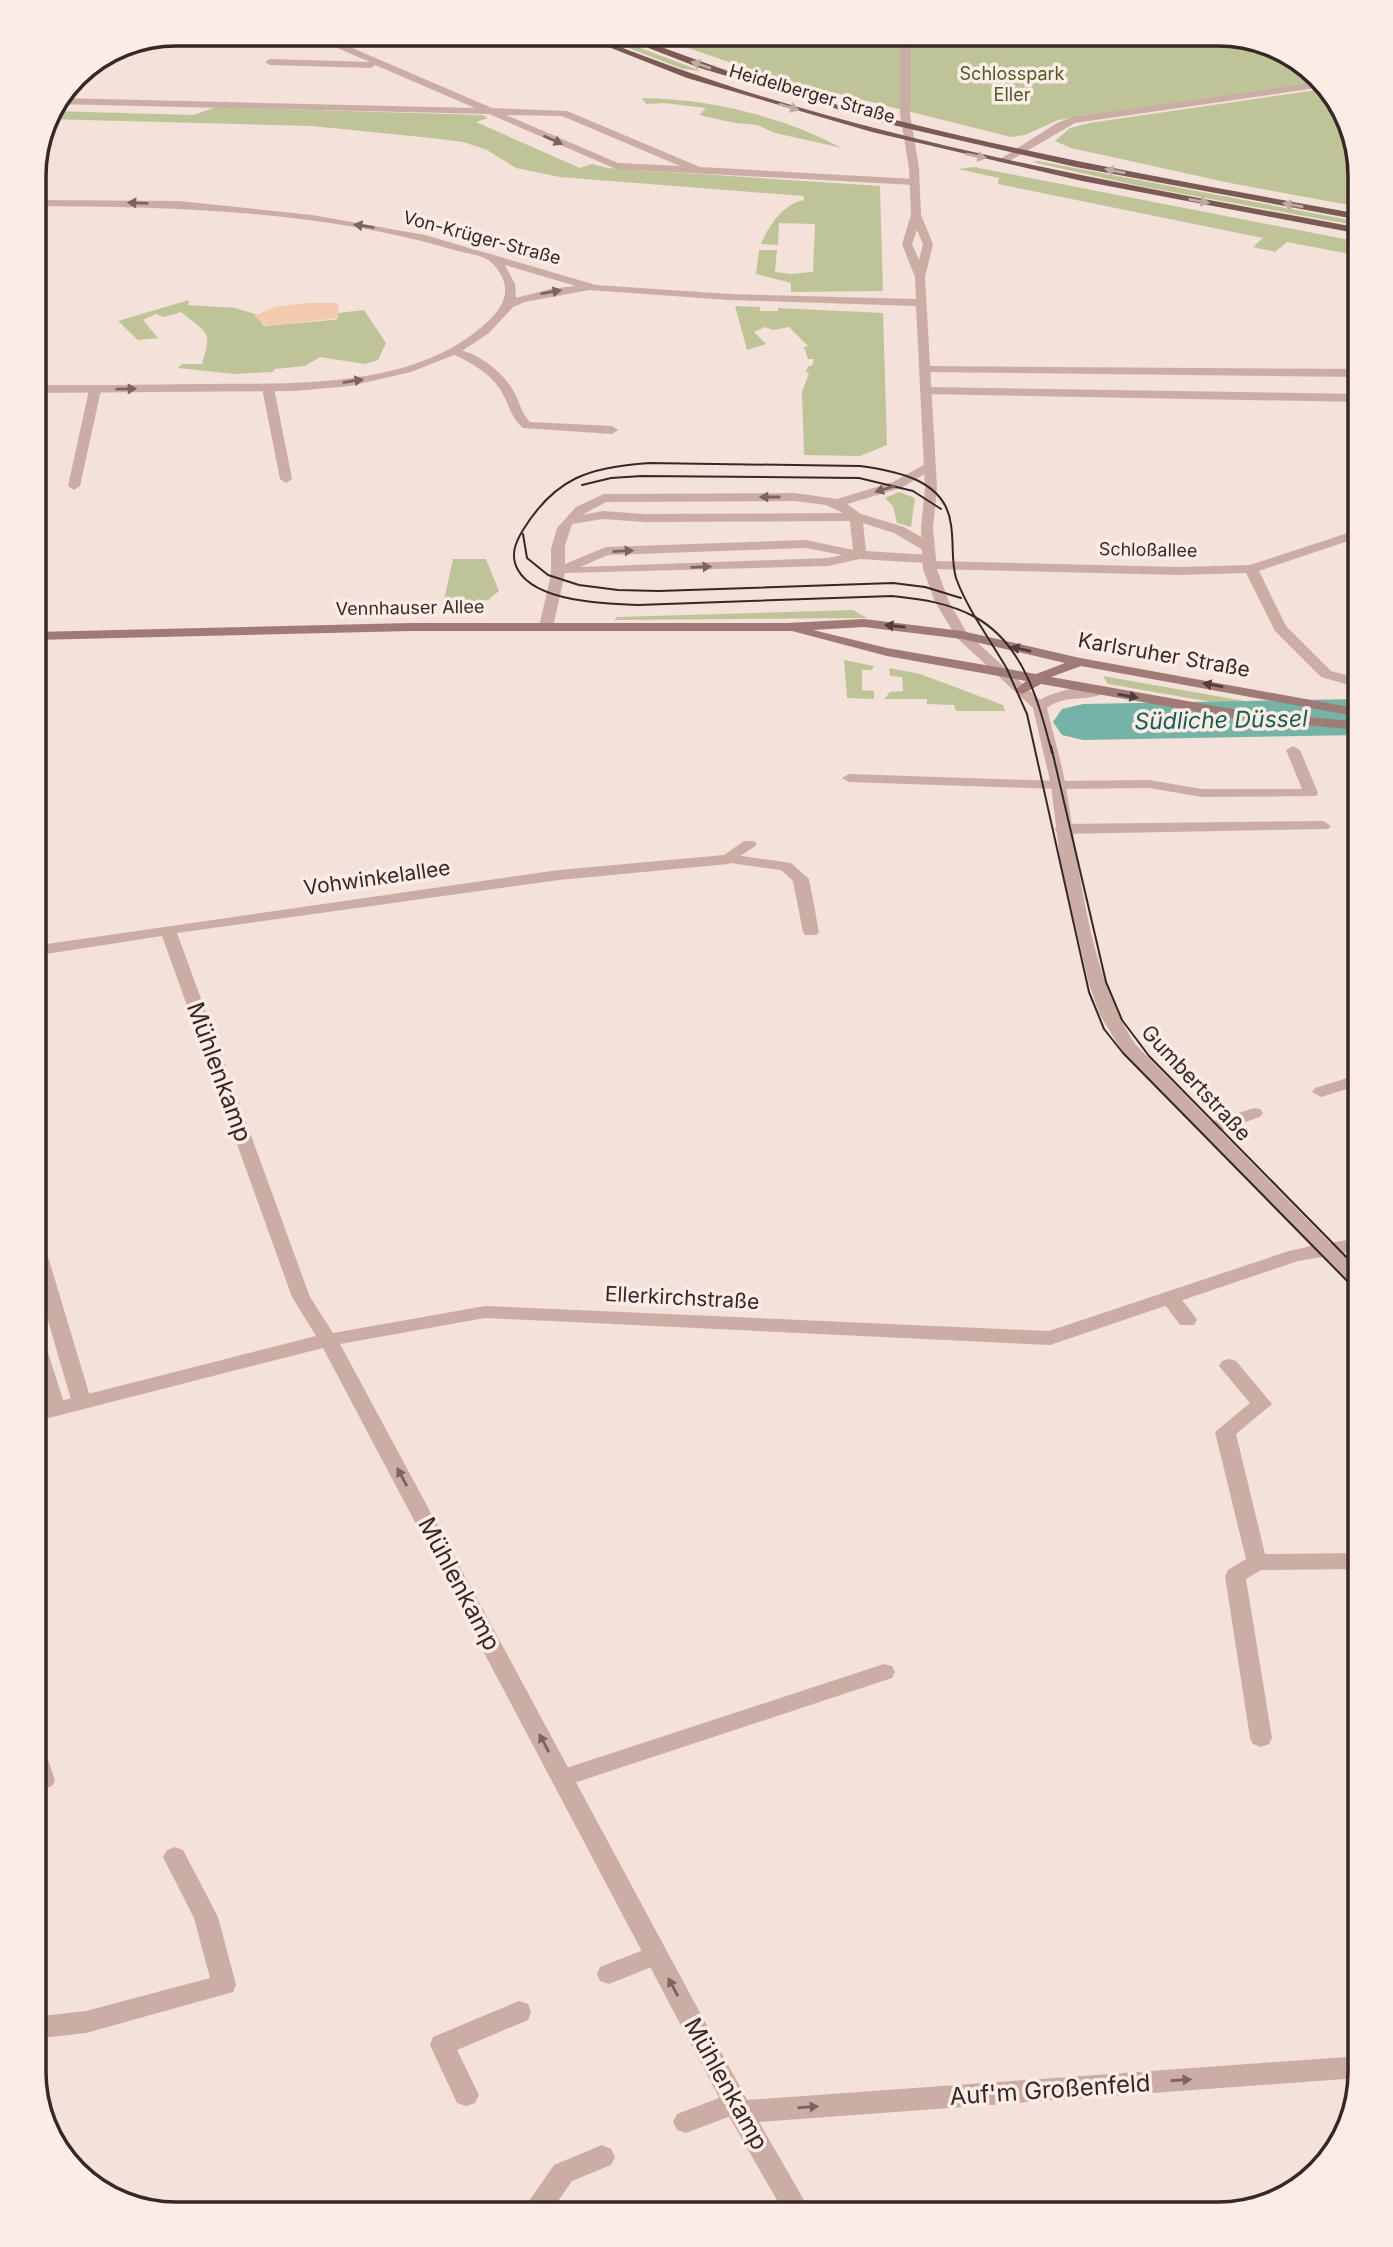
<svg xmlns="http://www.w3.org/2000/svg" width="1393" height="2247" viewBox="0 0 1393 2247" font-family="Inter,sans-serif">
  <rect width="100%" height="100%" fill="#f3e1da"/>
  <!-- green -->
  <path fill="#bfc498" d="M590,33H601L701,71L683,69Z
    M645,33L1227,34L1297,57L1319,83L1058,120L1025,135L1011,137L775,78Z
    M1324,89L1345,112L1360,176V207L1230,183L1071,148L1055,141L1070,128L1089,123Z
    M642,98C711,99 781,116 842,148L775,133L757,125L735,123L699,115L706,108L664,103L646,104Z
    M216,107L482,115L488,118L476,122L580,168L592,164L607,168L880,186L883,291L791,292V283L756,274L759,250H777L775,272L790,274L813,272L815,224L779,223L778,245L761,244C769,225 783,204 804,200L803,196L560,177L516,168L487,150L463,142L431,138L312,126L46,119L49,111L194,115Z
    M1038,161L1360,222V226L1140,186L1032,162Z
    M974,167L1360,242V256L1287,242L1275,252L1253,247L1263,238L998,184L999,178L958,169Z
    M189,300L188,305L235,308L255,314L264,326L333,320L337,319L338,313L364,310L386,343L378,360L365,364L320,357L305,366L275,369L272,372L235,374L178,368L182,364H202C213,329 207,334 181,312L164,317L156,314L143,320L158,338L138,340L118,321Z
    M735,306L760,307V311H778V308L883,313L887,445L860,456L804,455L802,392L809,373L806,372L808,366H812L814,359H808L804,347L808,346L789,327L773,330L765,327L754,332L766,344L747,350Z
    M899,492L915,498L911,527L897,523L893,506L885,498Z
    M453,559H486L499,591L488,600L443,604Z
    M853,610L867,618L614,620L617,617Z
    M844,660L874,666L872,670H862V690L874,691V699L847,698Z
    M889,668L920,674L1003,705L1005,711H956L954,705L927,704V699H884L890,692L903,691L902,677L890,676Z
    M1103,676L1250,702L1252,704L1241,707L1108,684Z"/>
  <!-- sand -->
  <path fill="#f2caad" d="M306,303H336L339,306L338,318L267,326L254,316L275,307Z"/>
  <g fill="none" stroke-linecap="round" stroke-linejoin="round">
    <!-- river -->
    <path fill="#76b3a7" fill-rule="evenodd" d="M1360,699V735L1083,740L1062,735L1053,722L1062,709L1083,704Z"/>
    <!-- lane -->
    <path fill="#ccada5" fill-rule="evenodd" d="M342,33H351L343,44L492,108L567,111L700,167L914,179L919,182L914,185L616,169L489,114L55,104L58,98L475,108L375,65L371,68L270,65L265,62L270,59L370,62L335,47L333,45ZM506,115L562,116L680,166L618,163Z
      M455,348C478,354 502,370 514,392C520,402 521,413 530,422L612,426L618,430L612,434L523,428C510,417 509,403 500,389C489,372 469,362 451,353V349Z
      M925,366L1360,369V377L921,372V368Z
      M268,384L274,388L292,479L286,483L280,479L262,388Z
      M95,386L101,390L80,486L74,490L68,486L89,390Z
      M926,387L1360,394V402L922,394L920,391Z
      M929,462L933,463V469L901,488L847,504L861,514L904,527L933,544V550H923L894,533L863,523L866,551L928,555L933,556V561L1179,567L1250,565L1360,529V537L1259,571L1286,626L1331,671L1360,679V688L1321,677L1275,631L1246,573L1179,575L930,569L925,568V563L860,559L828,566L565,573L553,627L546,631L539,627L551,574V549L557,528L576,507L604,494L795,493L837,499L893,482ZM795,501L826,505L843,513L644,514L603,511L582,515L606,502ZM603,519L644,522L850,521L853,550L806,540L606,547L565,564V546L572,524ZM806,548L842,555L828,558L580,567L608,555Z
      M1293,746L1300,750L1318,793L1316,796L1202,797L1149,788L1058,789L849,782L842,778L849,774L1058,781L1149,780L1202,789H1302L1286,750Z
      M1323,821L1331,826L1328,829L1062,834L1054,829L1062,824Z
      M728,854L791,863L809,879L819,932L817,935H805L803,932L793,881L781,870L723,862L720,859L723,856Z
      M1360,1074V1085L1321,1097L1312,1092L1315,1088Z
      M1254,1108L1260,1109L1263,1113L1260,1117L1207,1135L1198,1129L1201,1125Z
      M40,1254L47,1256L49,1260L92,1403L89,1408H75L72,1403L33,1269V1256Z
      M1169,1292C1181,1295 1190,1310 1197,1320L1194,1325H1180L1160,1298L1162,1293Z
      M33,1331L40,1332L43,1337L66,1409L63,1414H49L46,1409L33,1368Z
      M1229,1359L1236,1361L1272,1404L1236,1434L1265,1554L1360,1553V1569L1261,1570L1246,1579L1272,1738L1269,1744L1261,1747L1253,1744L1250,1738L1225,1576L1228,1570L1246,1559L1215,1432L1250,1403L1219,1366L1222,1361Z
      M884,1664L892,1666L895,1672L892,1678L562,1787L554,1784L551,1778L554,1772Z
      M33,1736L41,1739L55,1780L52,1786L33,1792Z
      M175,1847L183,1850L218,1917L236,1985L233,1992L86,2033L33,2039V2017L86,2011L210,1978L194,1918L163,1857L167,1850Z
      M656,1945L664,1948L668,1955L664,1962L609,1984L600,1981L597,1974L600,1967Z
      M519,2001L528,2004L531,2012L528,2020L457,2050L479,2095L475,2103L466,2106L457,2103L430,2045L433,2037Z
      M735,2092L744,2095L748,2103L744,2111L686,2133L677,2130L673,2122L677,2114Z
      M602,2145L611,2149L615,2157L611,2165L572,2181L549,2214H520L554,2165Z"/>
    <!-- street -->
    <path fill="#ccada5" fill-rule="evenodd" d="M897,33H906L910,49V114L919,168L921,215L933,244L925,277L937,488L933,528L937,569L949,602L967,633L1040,700C1054,691 1095,681 1107,691C1093,703 1066,693 1047,708C1053,734 1061,760 1066,787C1080,872 1088,970 1135,1044L1330,1243L1360,1238V1250L1341,1253L1360,1272V1289L1353,1287L1322,1257L1298,1261L1050,1345L485,1318L340,1344L747,2100L1360,2056L1358,2078L759,2122L812,2214H785L731,2120L323,1348L33,1422V1408L316,1336L292,1297L162,936L33,956V946L559,870L724,855L744,841H754L757,844L754,847L728,864L559,880L177,933L310,1297L333,1333L485,1306L1049,1331L1289,1251L1311,1246L1122,1051L1100,1015L1089,984L1060,860L1051,785L1033,708L957,638L935,602L923,569L921,528L925,488L916,306L729,300L589,290L525,302L513,307L489,333L459,353L411,372L350,386L295,391L34,393V385C89,385 143,385 198,384C293,383 423,391 494,315C509,298 509,281 493,264C485,255 465,253 454,250C318,210 174,207 34,206V200L179,201L312,215L425,235L596,285L729,294L916,299L915,277L902,244L911,215L909,168L900,114V49ZM917,230L923,244L919,260L912,244ZM505,265L576,286L550,289L516,298L515,284Z
      M1319,82L1323,87L1075,123L1006,163L997,161L1057,123L1073,117Z"/>
    <!-- secondary -->
    <path fill="#a07b76" fill-rule="evenodd" d="M864,619L962,631L1080,658L1360,709V717L1081,666L1051,677L1238,710L1360,722V730L1238,719L1041,684L1022,694L1015,690L1026,681L887,656L792,631H410L33,640V632L410,623H787ZM864,627L962,639L1065,663L1036,674L887,648L813,630Z"/>
    <!-- primary -->
    <path fill="#7b5a56" fill-rule="evenodd" d="M573,33H586C832,136 1099,179 1360,228V234L1082,181L872,132L687,78Z
      M610,33H623C682,55 740,76 799,94C983,147 1172,180 1360,214V220L1076,167L884,123L700,68Z"/>
    <!-- tram -->
    <path stroke="#372827" stroke-width="2" d="M649,463L860,466C897,471 946,480 951,525C954,543 951,561 956,578C961,592 968,605 975,617C949,603 922,599 892,596L638,605C606,604 536,602 518,570C510,556 515,543 523,530C555,478 589,467 649,463Z
      M582,485L611,478L642,476L859,478L913,491L941,509
      M523,534L527,558L548,575L579,585L618,590L659,591L893,583L925,587L961,598
      M975,617C1024,644 1039,703 1052,753
      M975,617L1006,667L1027,714L1089,992L1104,1029L1123,1053L1360,1294
      M1051,746L1106,982L1122,1020L1149,1056L1360,1271"/>
  </g>
  <!-- one-way arrows -->
  <defs><path id="oneway-solid" d="M-6-.8H1V-3.2L6.5 0L1 3.2V.8H-6Z" transform="scale(1.75)"/></defs>
  <g fill="#c1aaa5">
    <use href="#oneway-solid" transform="translate(701 65) rotate(-161)"/>
    <use href="#oneway-solid" transform="translate(789 107) rotate(16)"/>
    <use href="#oneway-solid" transform="translate(976 156) rotate(12)"/>
    <use href="#oneway-solid" transform="translate(1115 171) rotate(-168)"/>
    <use href="#oneway-solid" transform="translate(1199 201) rotate(10)"/>
    <use href="#oneway-solid" transform="translate(1293 205) rotate(-170)"/>
  </g>
  <g fill="#7a6460">
    <use href="#oneway-solid" transform="translate(553 140) rotate(24)"/>
    <use href="#oneway-solid" transform="translate(138 203) rotate(-178)"/>
    <use href="#oneway-solid" transform="translate(364 226) rotate(-171)"/>
    <use href="#oneway-solid" transform="translate(551 292) rotate(-10)"/>
    <use href="#oneway-solid" transform="translate(353 381) rotate(-9)"/>
    <use href="#oneway-solid" transform="translate(126 389) rotate(-1)"/>
    <use href="#oneway-solid" transform="translate(885 489) rotate(163)"/>
    <use href="#oneway-solid" transform="translate(770 497) rotate(-180)"/>
    <use href="#oneway-solid" transform="translate(623 551) rotate(-3)"/>
    <use href="#oneway-solid" transform="translate(701 567) rotate(-2)"/>
    <use href="#oneway-solid" transform="translate(402 1477) rotate(-118)"/>
    <use href="#oneway-solid" transform="translate(544 1743) rotate(-118)"/>
    <use href="#oneway-solid" transform="translate(673 1987) rotate(-118)"/>
    <use href="#oneway-solid" transform="translate(1181 2080) rotate(-4)"/>
    <use href="#oneway-solid" transform="translate(808 2107) rotate(-4)"/>
  </g>
  <g fill="#513d3b">
    <use href="#oneway-solid" transform="translate(895 626) rotate(-174)"/>
    <use href="#oneway-solid" transform="translate(1021 649) rotate(-167)"/>
    <use href="#oneway-solid" transform="translate(1213 685) rotate(-170)"/>
    <use href="#oneway-solid" transform="translate(1128 696) rotate(10)"/>
  </g>
  <g text-anchor="middle" stroke-width="7" stroke-linejoin="round" paint-order="stroke">
    <!-- far-park labels -->
    <g font-size="18" fill="#525828" stroke="#fbece6">
      <text x="1012" y="80">Schlosspark<tspan x="1012" dy="21">Eller</tspan></text>
    </g>
    <!-- far-street labels -->
    <g font-size="18" fill="#372827" stroke="#fbece6">
      <text transform="translate(812 94) rotate(16)" y="6">Heidelberger Straße</text>
      <text transform="translate(482 238) rotate(15)" y="6">Von-Krüger-Straße</text>
      <text transform="translate(1148 550) rotate(1)" y="6">Schloßallee</text>
      <text transform="translate(410 608) rotate(-1)" y="6">Vennhauser Allee</text>
    </g>
    <!-- street labels -->
    <g font-size="21" fill="#372827" stroke="#fbece6">
      <text transform="translate(1164 655) rotate(10)" y="7">Karlsruher Straße</text>
      <text transform="translate(377 878) rotate(-8)" y="7">Vohwinkelallee</text>
      <text transform="translate(1196 1083) rotate(47)" y="7">Gumbertstraße</text>
      <text transform="translate(682 1298) rotate(3)" y="7">Ellerkirchstraße</text>
    </g>
    <!-- water labels -->
    <g font-size="23" font-style="italic" fill="#195c51" stroke="#fbece6">
      <text transform="translate(1221 720) rotate(-1)" y="8">Südliche Düssel</text>
    </g>
    <!-- near-street labels -->
    <g font-size="24" fill="#372827" stroke="#fbece6">
      <text transform="translate(219 1072) rotate(70)" y="8">Mühlenkamp</text>
      <text transform="translate(459 1584) rotate(62)" y="8">Mühlenkamp</text>
      <text transform="translate(726 2084) rotate(61)" y="8">Mühlenkamp</text>
      <text transform="translate(1050 2090) rotate(-4)" y="8">Auf'm Großenfeld</text>
    </g>
  </g>
  <!-- crop -->
  <path d="M0 0H1393V2247H0ZM176 46H1218A130 130 0 0 1 1348 176V2072A130 130 0 0 1 1218 2202H176A130 130 0 0 1 46 2072V176A130 130 0 0 1 176 46Z" fill="#fbece6" fill-rule="evenodd"/>
  <path fill="none" stroke="#372827" stroke-width="3.5" d="M176 46H1218A130 130 0 0 1 1348 176V2072A130 130 0 0 1 1218 2202H176A130 130 0 0 1 46 2072V176A130 130 0 0 1 176 46Z"/>
</svg>
